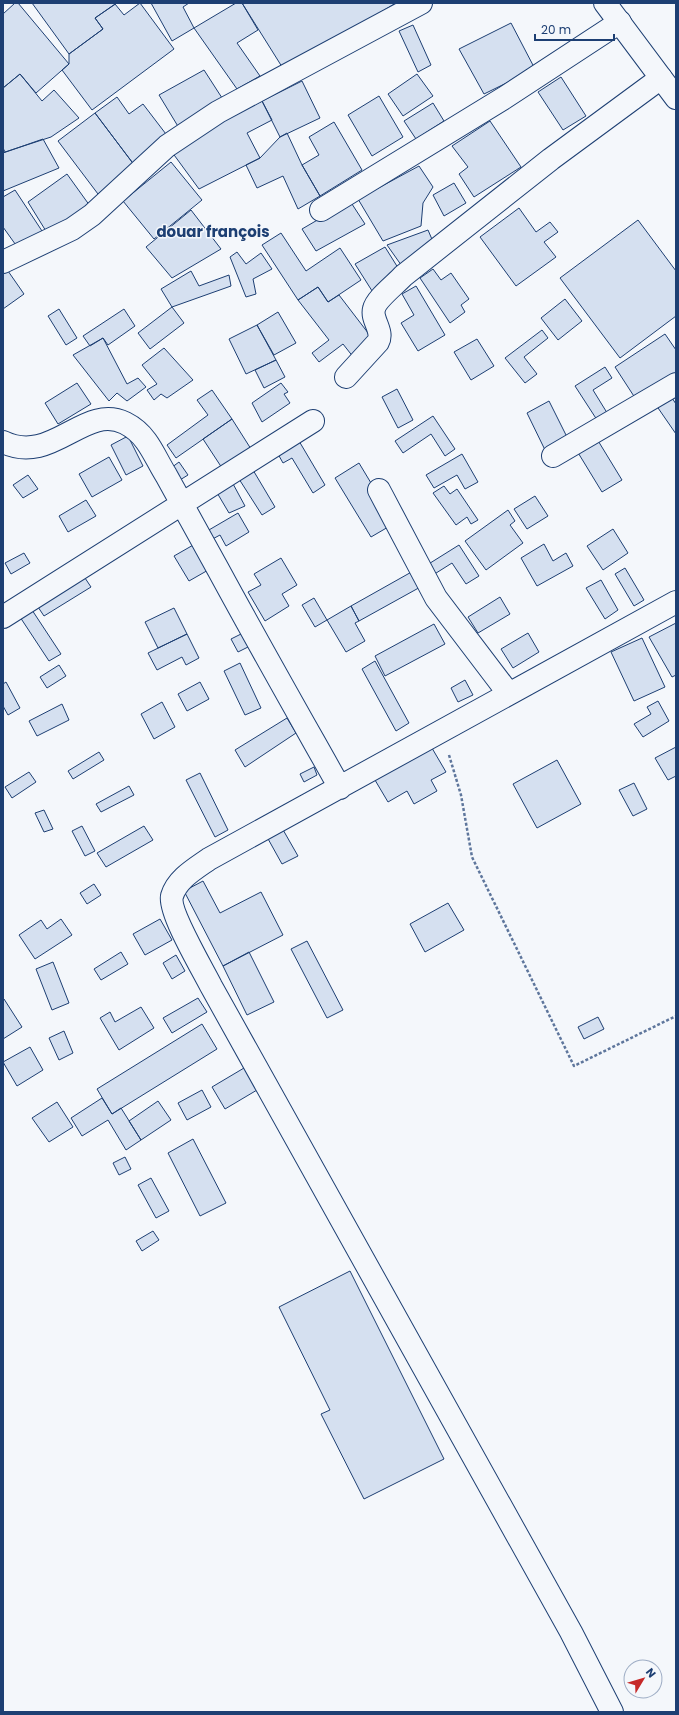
<svg xmlns="http://www.w3.org/2000/svg" width="679" height="1715" viewBox="0 0 679 1715" font-family="Poppins,sans-serif">
  <rect width="100%" height="100%" fill="#f4f7fb"/>
  <!-- building -->
  <path fill="#d5e0f0" stroke="#1d3f73" d="M15,3H18L69,64L36,93L20,74L3,88V14Z
    M32,3H117L95,18L103,29L69,54Z
    M140,3L174,49L92,110L62,70L69,64V54L103,29L95,18L115,4L124,15Z
    M151,3H189L183,7L194,28L172,41Z
    M236,3H242L258,30L237,43L260,76L237,89L194,28Z
    M242,3H396L284,70Z
    M511,23L535,69L484,94L459,49Z
    M413,25L431,65L418,72L399,31Z
    M204,70L224,101L179,128L159,95Z
    M20,74L42,101L54,90L79,118L51,137L5,152L3,148V88Z
    M417,74L433,96L403,116L388,94Z
    M561,77L586,116L563,130L538,92Z
    M302,81L320,118L280,137L262,101Z
    M379,96L403,137L372,156L348,115Z
    M117,97L129,114L143,104L169,138L135,166L95,113Z
    M262,101L272,120L247,133L260,158L199,189L169,148Z
    M433,103L444,121L416,139L404,121Z
    M95,113L135,166L98,194L58,141Z
    M490,121L521,167L474,197L459,174L468,167L452,146Z
    M334,122L362,170L320,196L302,165L319,155L309,137Z
    M287,133L302,165L320,196L298,209L283,176L257,188L246,165L260,158L280,137Z
    M43,139L59,168L3,191V153Z
    M171,162L202,200L154,239L123,201Z
    M419,166L433,187L423,203L421,226L383,241L358,199Z
    M67,174L90,206L49,236L28,202Z
    M454,183L466,203L444,216L433,195Z
    M15,190L44,234L18,248L3,227V197Z
    M350,201L365,224L316,251L302,229Z
    M519,208L536,232L550,222L558,232L544,242L556,257L516,286L480,237Z
    M191,210L221,249L172,278L146,247Z
    M638,220L676,271V316L620,358L560,278Z
    M428,230L434,244L404,269L387,245Z
    M281,233L306,271L340,248L361,280L328,302L318,287L298,300L262,245Z
    M385,247L400,271L374,294L355,264Z
    M237,252L246,264L261,253L272,269L253,279L256,294L246,297L230,257Z
    M433,269L441,280L451,273L469,299L461,305L465,312L450,323L420,278Z
    M8,271L24,294L3,309V274Z
    M191,271L199,286L229,275L231,286L172,307L161,289Z
    M416,286L445,335L418,351L401,323L414,315L402,294Z
    M318,287L328,302L339,295L375,342L354,358L343,344L319,362L312,353L329,340L298,300Z
    M565,299L582,321L558,340L541,318Z
    M172,307L184,323L150,349L138,333Z
    M59,309L77,338L66,345L48,316Z
    M124,309L135,326L108,345L103,338L90,346L83,336Z
    M278,312L296,343L274,355L257,325Z
    M257,325L276,360L246,374L229,339Z
    M542,330L548,338L524,357L537,374L525,383L505,358Z
    M665,334L676,350V380L639,404L615,367Z
    M103,338L127,384L138,378L146,387L127,401L117,393L109,401L73,355Z
    M477,339L494,366L471,380L454,352Z
    M164,348L193,380L167,398L161,394L154,400L147,390L157,384L142,365Z
    M276,360L285,377L264,388L255,370Z
    M605,367L612,378L593,390L609,416L599,423L575,386Z
    M77,383L91,404L58,424L45,403Z
    M281,383L288,392L284,394L290,403L262,422L252,403Z
    M397,389L413,420L398,428L382,397Z
    M212,390L232,419L176,458L167,445L208,415L197,400Z
    M670,395L676,404V434L656,405Z
    M549,401L569,441L546,452L527,413Z
    M433,416L455,449L445,456L431,434L403,453L395,441Z
    M232,419L251,449L222,468L203,439Z
    M128,436L143,466L126,475L111,445Z
    M597,439L622,480L602,492L577,451Z
    M299,441L325,485L313,493L292,458L283,463L278,454Z
    M462,454L478,482L465,489L457,475L434,488L426,475Z
    M109,457L122,480L92,497L79,474Z
    M179,462L188,475L175,483L167,471Z
    M359,463L395,523L371,537L335,478Z
    M253,470L275,507L262,515L239,479Z
    M28,475L38,489L23,498L13,485Z
    M232,482L245,506L229,513L216,491Z
    M444,486L450,494L457,489L478,520L471,524L467,517L456,525L433,493Z
    M535,496L548,516L527,529L514,509Z
    M86,500L96,516L68,532L59,516Z
    M508,510L515,521L510,525L523,543L486,570L465,541Z
    M238,513L249,532L226,546L220,535L207,542L202,534Z
    M613,529L628,553L603,570L587,546Z
    M195,544L210,569L189,581L174,556Z
    M544,544L553,561L566,553L573,566L537,586L521,558Z
    M459,545L479,576L466,584L452,563L433,575L427,565Z
    M24,553L30,563L11,574L5,563Z
    M281,558L297,585L282,594L289,606L265,621L248,592L261,585L254,574Z
    M625,568L644,600L634,606L615,574Z
    M415,570L424,585L359,621L351,606Z
    M83,575L91,587L44,616L36,604Z
    M601,580L618,610L605,619L586,588Z
    M500,597L510,614L478,633L468,617Z
    M314,598L327,620L315,627L302,605Z
    M351,606L359,621L355,623L365,641L346,652L327,620Z
    M174,608L187,634L158,648L145,622Z
    M32,610L61,654L49,661L20,617Z
    M676,623V675L672,677L649,637Z
    M434,624L445,644L385,676L375,656Z
    M243,633L250,646L238,652L231,639Z
    M528,633L539,652L513,668L501,649Z
    M187,634L199,658L186,665L182,657L157,670L148,653Z
    M642,638L665,687L634,701L611,652Z
    M375,661L409,723L396,731L362,669Z
    M240,663L261,708L245,715L224,671Z
    M59,665L66,676L47,688L40,677Z
    M465,680L473,695L458,702L451,688Z
    M6,682L20,708L8,715L3,706V684Z
    M200,682L209,699L187,711L178,694Z
    M658,701L669,721L643,737L634,724L651,714L647,707Z
    M162,702L175,727L154,739L141,714Z
    M62,704L69,720L37,736L29,721Z
    M287,718L296,733L245,767L235,750Z
    M429,743L446,772L431,780L437,791L414,804L407,791L388,802L372,775Z
    M676,747V776L668,780L655,758Z
    M99,752L104,760L73,779L68,771Z
    M557,760L581,804L537,828L513,784Z
    M314,767L317,775L304,782L300,774Z
    M29,772L36,782L12,798L5,787Z
    M200,773L228,830L215,837L186,780Z
    M634,783L647,809L633,816L619,790Z
    M129,786L134,795L101,812L96,804Z
    M44,810L53,829L44,832L35,813Z
    M82,826L95,851L85,856L72,831Z
    M144,826L153,840L106,867L97,853Z
    M282,828L298,856L282,864L267,837Z
    M203,881L220,913L261,892L283,935L223,966L184,891Z
    M94,884L101,895L87,904L80,893Z
    M448,903L464,930L425,952L410,924Z
    M61,919L72,935L35,959L19,935L41,920L47,929Z
    M160,919L172,940L145,955L133,934Z
    M307,941L343,1010L327,1018L291,949Z
    M121,952L128,964L101,980L94,969Z
    M249,952L274,1002L247,1015L223,966Z
    M176,955L185,971L172,979L163,963Z
    M53,962L69,1003L52,1010L36,969Z
    M198,998L207,1012L172,1033L163,1018Z
    M4,999L22,1027L3,1039V1000Z
    M141,1007L154,1028L119,1050L100,1018L110,1012L115,1022Z
    M598,1017L604,1029L584,1039L578,1027Z
    M202,1024L217,1049L112,1114L97,1089Z
    M64,1031L73,1053L59,1060L49,1038Z
    M30,1047L43,1070L17,1086L3,1062Z
    M244,1068L257,1090L225,1109L212,1087Z
    M202,1090L211,1107L187,1120L178,1103Z
    M102,1098L112,1114L121,1108L141,1140L126,1150L108,1120L82,1136L71,1118Z
    M158,1101L171,1120L141,1140L129,1121Z
    M57,1102L73,1127L49,1142L32,1118Z
    M193,1139L226,1203L200,1216L168,1153Z
    M125,1157L131,1169L119,1175L113,1163Z
    M151,1178L169,1211L156,1218L138,1185Z
    M153,1231L159,1240L142,1251L136,1241Z
    M350,1271L444,1459L364,1499L321,1414L330,1410L279,1307Z"/>
  <g fill="none" stroke-linecap="round" stroke-linejoin="round">
    <defs>
      <path id="street" d="M321,210L504,98L620,22
        M3,262L72,229L92,215L167,146L218,112L421,3
        M346,377L378,342C384,331 371,320 374,309C376,299 396,284 403,276L551,159L661,78
        M3,442C52,466 84,403 125,423C133,427 141,434 146,441C154,452 159,464 166,475C184,507 201,539 219,571C258,643 299,715 340,788
        M553,456L676,384
        M379,490L436,598L509,694
        M3,617L313,421
        M612,1712L571,1632L211,986C203,970 168,911 172,896C177,879 195,869 209,859L676,602"/>
      <path id="primary" d="M605,3L676,98"/>
    </defs>
    <!-- street casing -->
    <use href="#street" stroke="#1d3f73" stroke-width="24"/>
    <!-- primary casing -->
    <use href="#primary" stroke="#1d3f73" stroke-width="24"/>
    <!-- path -->
    <path stroke="#5e769c" stroke-width="2.5" stroke-dasharray="3 2" stroke-linecap="butt" d="M449,755L461,795L472,857L574,1066L676,1016"/>
    <!-- street -->
    <use href="#street" stroke="#f4f7fb" stroke-width="22"/>
    <!-- primary -->
    <use href="#primary" stroke="#f4f7fb" stroke-width="22"/>
  </g>
  <g text-anchor="middle" stroke-width="3" stroke-linejoin="round" paint-order="stroke">
    <!-- quarter labels -->
    <g font-size="15" font-weight="bold" fill="#1d3f73" stroke="#f4f7fb">
      <text x="213" y="237">douar françois</text>
    </g>
  </g>
  <!-- border -->
  <rect width="679" height="1715" fill="none" stroke="#1d3f73" stroke-width="8"/>
  <!-- north arrow -->
  <g transform="translate(643 1679) rotate(52)"><circle r="19" fill="#f4f7fb" stroke="#9eadc5"/>
  <path d="M0-3L7 15L0 10L-7 15Z" fill="#c62828"/>
  <text y="-6" font-size="11" font-weight="bold" text-anchor="middle" fill="#1d3f73">N</text>
  </g>
  <!-- scale -->
  <path d="M535 34v6h79v-6" fill="none" stroke="#1d3f73" stroke-width="2"/>
  <text x="541" y="34" font-size="12" fill="#1d3f73" stroke="#f4f7fb" stroke-width="3" paint-order="stroke">20 m</text>
</svg>
